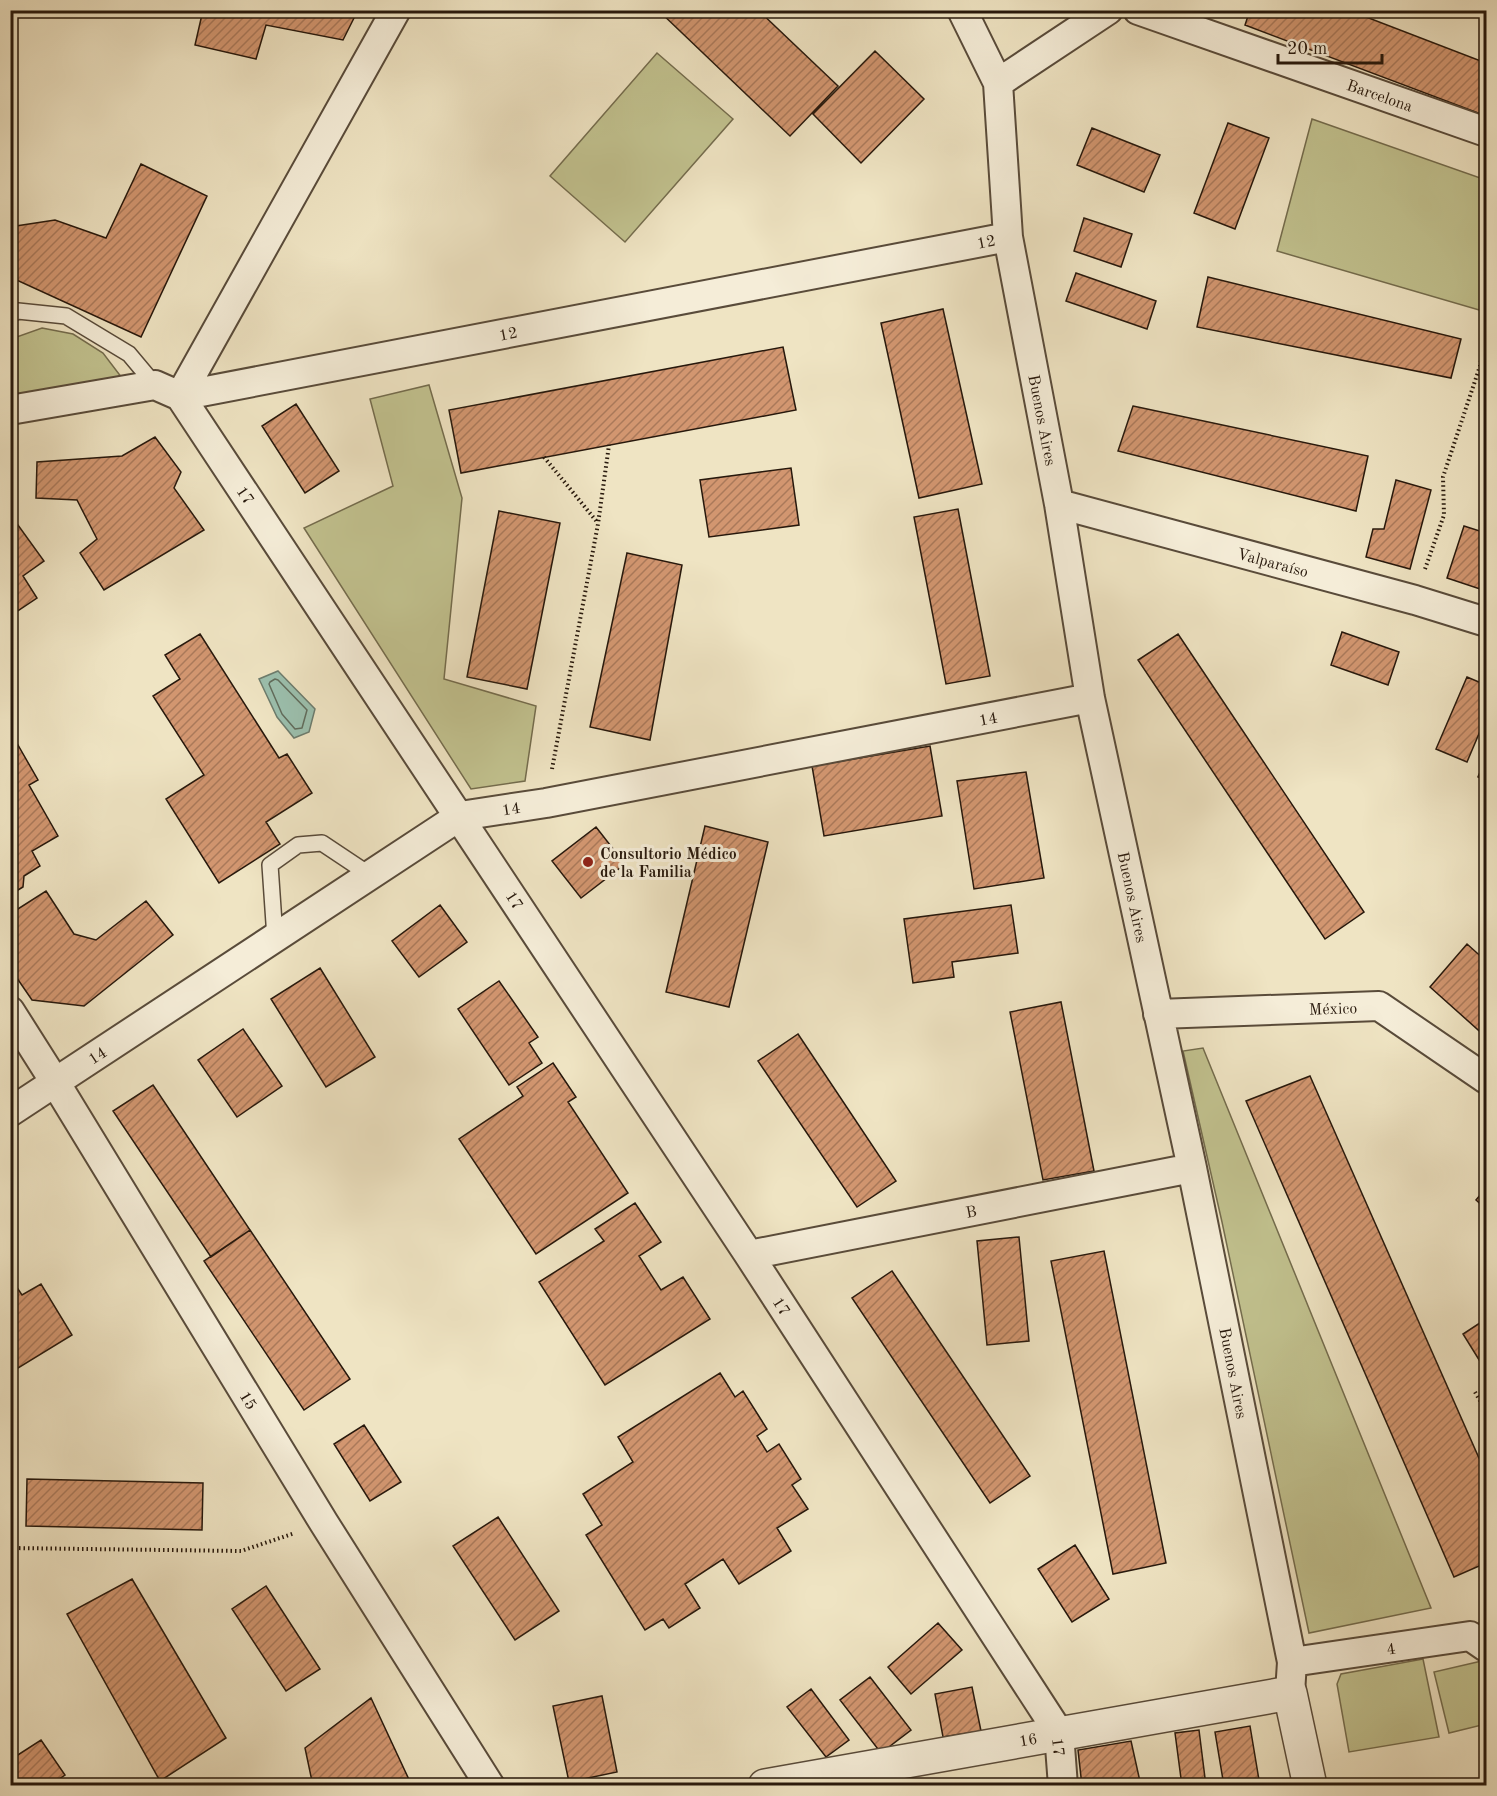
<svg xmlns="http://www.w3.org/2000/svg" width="1497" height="1796" viewBox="0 0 1497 1796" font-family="'Old Standard TT',serif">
  <defs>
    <pattern id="building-hatch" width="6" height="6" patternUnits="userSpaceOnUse" patternTransform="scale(1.5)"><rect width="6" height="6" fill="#d29670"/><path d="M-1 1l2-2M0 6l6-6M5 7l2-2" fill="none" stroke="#aa795a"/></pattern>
  </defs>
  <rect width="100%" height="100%" fill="#efe4c3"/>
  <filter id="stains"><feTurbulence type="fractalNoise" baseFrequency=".00333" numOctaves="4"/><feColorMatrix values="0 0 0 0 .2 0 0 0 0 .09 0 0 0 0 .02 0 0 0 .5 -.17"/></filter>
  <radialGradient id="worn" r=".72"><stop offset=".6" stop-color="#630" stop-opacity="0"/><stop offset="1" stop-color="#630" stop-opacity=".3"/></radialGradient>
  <!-- green -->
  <path fill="#c1c18e" stroke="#746c4d" stroke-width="1.5" d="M657,53L733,119L625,242L550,176Z
    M1312,119L1486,180V312L1277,251Z
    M42,328L73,334L103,353L122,378L11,396V339Z
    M429,385L462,498L444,679L536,706L525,781L471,789L304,528L393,486L370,399Z
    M1203,1048L1431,1608L1309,1633L1222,1222L1183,1051Z
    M1423,1659L1439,1737L1349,1752L1337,1684L1341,1674Z
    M1486,1660V1724L1449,1733L1434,1672Z"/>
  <!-- water -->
  <path fill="#9bbfad" stroke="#6d7c6d" stroke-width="1.5" d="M278,671L315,709L309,732L294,738L277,717L259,679Z"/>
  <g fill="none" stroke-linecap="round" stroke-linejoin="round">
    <!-- shore -->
    <path stroke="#616c5c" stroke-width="1.5" d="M275,679L278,680L307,710L302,728L295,729L282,714L269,684L270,682Z"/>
  </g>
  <!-- building -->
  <path fill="url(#building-hatch)" stroke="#27180c" stroke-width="1.5" d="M203,10H358L343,40L266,25L256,59L195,45Z
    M658,10H758L838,86L790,136Z
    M1250,10H1348L1486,63V116L1245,25Z
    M875,51L924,99L861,163L813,114Z
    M1228,123L1269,138L1235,229L1194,213Z
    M1092,128L1160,155L1144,192L1077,165Z
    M141,164L207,196L141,337L10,277V234L16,226L55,220L106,238Z
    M1084,218L1132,234L1121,267L1074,251Z
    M1076,273L1156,301L1147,329L1066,301Z
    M1208,277L1461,339L1451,378L1197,327Z
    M943,309L982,484L919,498L881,323Z
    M783,347L796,410L461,473L449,410Z
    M296,404L339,471L305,493L262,426Z
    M1133,406L1368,456L1356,511L1118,451Z
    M155,437L181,472L174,488L204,530L104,590L80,553L97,539L77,500L36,498L37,462L122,456Z
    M791,468L799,525L709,537L700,480Z
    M1396,480L1431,490L1410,569L1366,557L1373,529H1384Z
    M958,509L990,676L946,684L914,517Z
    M499,511L560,523L527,689L467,677Z
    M10,514L44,561L23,576L37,598L10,616Z
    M1464,526L1486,533V591L1447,578Z
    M627,553L682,565L650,740L590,727Z
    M1342,632L1399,652L1388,685L1331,665Z
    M200,634L279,758L287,754L312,793L266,822L280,844L219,883L166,799L204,775L153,696L180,679L165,655Z
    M1178,634L1364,912L1325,939L1138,660Z
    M1467,677L1486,685V717L1467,762L1436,749Z
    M14,738L38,780L29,785L58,836L32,851L40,866L24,876L23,887L10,895V741Z
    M930,746L942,816L824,836L812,766Z
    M1486,758V781L1478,777Z
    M1026,772L1044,878L974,889L957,781Z
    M705,826L768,842L729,1007L666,992Z
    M596,827L625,864L581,898L552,861Z
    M46,891L74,934L96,940L146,901L173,935L84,1006L32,1000L10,968V914Z
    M440,905L467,942L419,977L392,941Z
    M1011,905L1018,953L952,962L954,977L913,983L904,919Z
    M1467,944L1486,961V1037L1430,987Z
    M320,968L375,1057L326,1087L271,999Z
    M499,981L538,1037L529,1043L542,1063L509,1085L458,1009Z
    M1061,1002L1094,1171L1043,1180L1010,1012Z
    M243,1029L282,1086L237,1117L198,1060Z
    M798,1034L896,1181L857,1207L758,1061Z
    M553,1063L576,1097L568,1102L628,1193L536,1254L459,1139L523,1096L517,1087Z
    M1310,1076L1486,1474V1563L1454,1577L1246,1101Z
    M153,1085L250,1230L211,1257L113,1111Z
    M1486,1188V1209L1476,1200Z
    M635,1203L661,1242L639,1256L661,1290L683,1277L710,1319L605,1385L539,1282L604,1241L595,1229Z
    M250,1230L350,1379L304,1410L204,1261Z
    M1019,1237L1029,1341L987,1345L977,1241Z
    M1104,1251L1166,1563L1113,1574L1051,1261Z
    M892,1271L1030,1476L990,1503L852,1298Z
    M10,1277L22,1295L41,1284L72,1335L10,1373Z
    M1486,1319V1371L1463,1334Z
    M720,1373L735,1397L743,1391L767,1429L757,1436L767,1452L779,1444L801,1479L792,1485L808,1509L777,1528L791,1551L739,1584L723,1559L685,1584L700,1608L669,1628L663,1619L645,1630L586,1535L602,1525L583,1494L633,1462L618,1437Z
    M364,1425L401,1482L370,1501L334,1444Z
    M27,1479L203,1483L202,1530L26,1526Z
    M498,1517L559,1611L515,1640L453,1546Z
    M1075,1545L1109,1599L1072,1622L1038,1569Z
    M132,1579L226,1738L160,1781L67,1614Z
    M266,1586L320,1669L286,1691L232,1609Z
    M938,1623L962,1650L911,1694L888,1667Z
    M870,1677L911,1730L881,1753L840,1700Z
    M972,1687L981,1731L943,1737L935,1694Z
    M811,1689L849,1740L826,1757L787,1707Z
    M602,1696L617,1772L569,1782L553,1706Z
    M371,1698L412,1786H313L305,1748Z
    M1250,1726L1260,1786H1224L1215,1732Z
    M1199,1730L1206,1786H1182L1175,1733Z
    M41,1740L65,1775L49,1786H10V1760Z
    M1131,1741L1141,1786H1082L1078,1750Z
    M1465,1780L1466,1786H1425Z"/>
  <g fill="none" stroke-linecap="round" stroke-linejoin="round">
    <defs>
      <path id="service" d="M10,315L18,311L66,316L129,354L155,385
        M275,938L270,865L298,845L322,843L370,875"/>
      <path id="minor" d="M396,10L180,396L749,1255L1059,1733L1063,1786
        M962,10L998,83L1008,237L1059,504L1090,698L1192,1168L1292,1662L1290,1693
        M1138,10L1486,132
        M998,83L1108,10
        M10,410L155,385L180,396L1008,237
        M1059,504L1415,600L1486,622
        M10,1011L55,1082L324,1523L490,1786
        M1158,1014L1379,1006L1486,1079
        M10,1112L460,816L546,803L1090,698
        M749,1255L1192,1168
        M1292,1662L1470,1636L1486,1647"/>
      <path id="tertiary" d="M765,1786L1290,1693L1310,1786"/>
    </defs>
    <!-- service casing -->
    <use href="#service" stroke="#594b3a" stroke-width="18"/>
    <!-- minor casing -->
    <use href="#minor" stroke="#594b3a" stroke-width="32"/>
    <!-- tertiary casing -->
    <use href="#tertiary" stroke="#594b3a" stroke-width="36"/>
    <!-- path -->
    <path stroke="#27180c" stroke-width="4" stroke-dasharray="1.5 3" stroke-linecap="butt" d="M1486,252L1481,264L1486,303
      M544,457L598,523
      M1425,569L1444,515L1443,477L1480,366L1486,331
      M552,769L598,524L609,445
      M1475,1392L1486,1411
      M10,1548L241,1551L295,1533"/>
    <!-- service -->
    <use href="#service" stroke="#f5edd8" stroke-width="15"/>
    <!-- minor -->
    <use href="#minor" stroke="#f5edd8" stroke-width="28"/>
    <!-- tertiary -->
    <use href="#tertiary" stroke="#f5edd8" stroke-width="33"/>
  </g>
  <!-- markers -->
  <circle fill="#8f2418" stroke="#f5edd8" stroke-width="2" cx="588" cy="862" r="6"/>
  <g text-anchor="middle" stroke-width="6" stroke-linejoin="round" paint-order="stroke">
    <!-- street labels -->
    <g font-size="16" fill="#27180c" stroke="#f5edd8">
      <text transform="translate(1380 95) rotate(19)" y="6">Barcelona</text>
      <text transform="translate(986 241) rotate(-11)" y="6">12</text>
      <text transform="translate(508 333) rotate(-11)" y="6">12</text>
      <text transform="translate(1043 420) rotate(79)" y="6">Buenos Aires</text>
      <text transform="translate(246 495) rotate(56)" y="6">17</text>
      <text transform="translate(1273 562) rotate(15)" y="6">Valparaíso</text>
      <text transform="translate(988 718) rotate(-11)" y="6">14</text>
      <text transform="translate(511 808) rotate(-9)" y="6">14</text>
      <text transform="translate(1133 897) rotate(78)" y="6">Buenos Aires</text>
      <text transform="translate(515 900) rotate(57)" y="6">17</text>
      <text transform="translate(1333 1008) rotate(-2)" y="6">México</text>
      <text transform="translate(97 1055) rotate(-33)" y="6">14</text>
      <text transform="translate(971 1211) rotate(-11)" y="6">B</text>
      <text transform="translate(782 1306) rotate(57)" y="6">17</text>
      <text transform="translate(1234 1373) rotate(79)" y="6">Buenos Aires</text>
      <text transform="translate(249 1400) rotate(59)" y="6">15</text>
      <text transform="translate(1391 1648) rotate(-9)" y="6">4</text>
      <text transform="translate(1028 1739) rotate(-10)" y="6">16</text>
      <text transform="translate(1059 1747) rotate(83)" y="6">17</text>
    </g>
    <!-- poi labels -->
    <g font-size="16" font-weight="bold" fill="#27180c" stroke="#f5edd8" text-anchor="start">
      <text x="600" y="859">Consultorio Médico<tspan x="600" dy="18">de la Familia</tspan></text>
    </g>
  </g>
  <!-- margin -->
  <rect width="1497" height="1796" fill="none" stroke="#efe4c3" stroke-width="36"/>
  <rect x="12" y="12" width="1473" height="1772" fill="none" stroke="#27180c" stroke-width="3"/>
  <rect x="18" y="18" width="1461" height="1760" fill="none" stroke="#27180c" stroke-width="1.5"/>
  <!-- scale -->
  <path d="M1278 54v9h104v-9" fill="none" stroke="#27180c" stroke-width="3"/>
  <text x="1287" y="54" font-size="18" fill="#27180c" stroke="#f5edd8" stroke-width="4.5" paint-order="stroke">20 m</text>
  <rect width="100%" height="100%" filter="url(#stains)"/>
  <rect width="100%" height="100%" fill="url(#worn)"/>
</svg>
